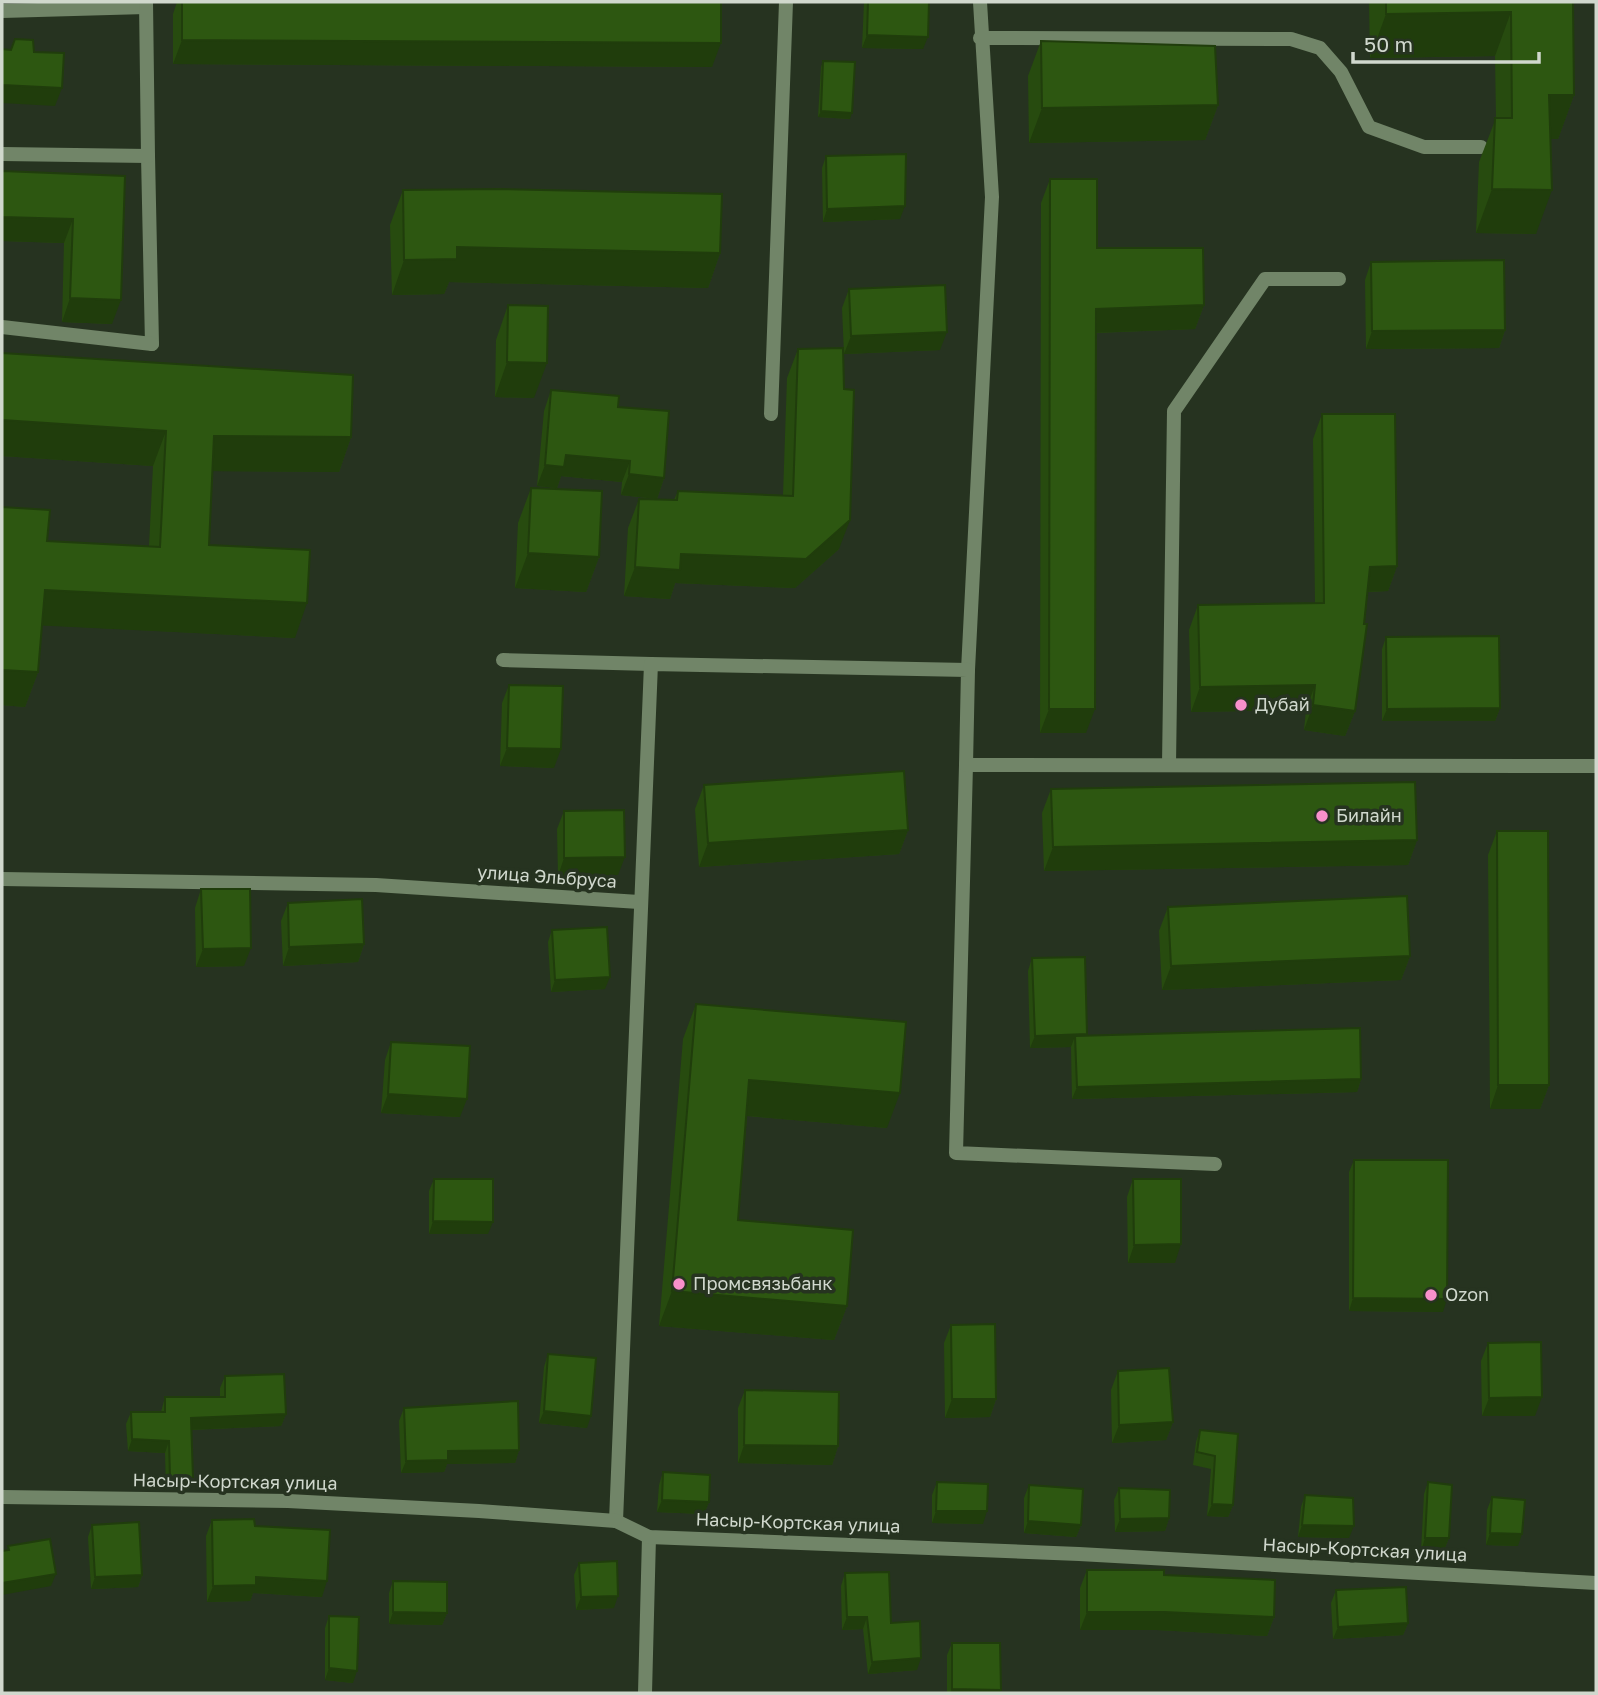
<svg xmlns="http://www.w3.org/2000/svg" width="1598" height="1695" viewBox="0 0 1598 1695" font-family="'Golos Text',sans-serif">
  <rect width="100%" height="100%" fill="#263320"/>
  <g fill="none" stroke-linecap="round" stroke-linejoin="round">
    <!-- service -->
    <path stroke="#718568" stroke-width="14" d="M2,11L146,7
      M980,38L1291,39L1320,48L1341,72L1369,127L1424,147H1481
      M148,156L152,344
      M503,660L651,664
      M968,670L992,197L980,2
      M966,765L956,1153L1215,1164
      M1169,765L1174,411L1265,279H1339"/>
    <!-- minor -->
    <path stroke="#718568" stroke-width="14" d="M2,154L148,156L146,2
      M2,327L152,344
      M771,414L786,2
      M2,879L376,885L639,902
      M616,1521L651,664L968,670L966,765L1596,766
      M645,1693L649,1537"/>
    <!-- tertiary -->
    <path stroke="#718568" stroke-width="14" d="M2,1497L288,1501L479,1511L616,1521L649,1537L1079,1554L1596,1583"/>
  </g>
  <!-- wall -->
  <path fill="#274b0f" d="M177,2H721L712,67L173,64V14Z
    M864,2H929L923,49L862,48Z
    M1369,2H1573L1574,95L1558,139H1550L1536,234L1476,233L1479,162L1496,118L1495,56L1370,58Z
    M1041,41L1218,105L1205,140L1029,143L1028,76Z
    M823,61L850,119L818,117L821,67Z
    M826,156L900,219L823,222L822,168Z
    M125,176L112,324L62,322L64,243L2,241Z
    M1050,179L1097,248L1204,305L1195,329L1096,333L1086,733H1040L1041,203Z
    M403,190L720,253L708,288L449,282L444,294L392,295L390,225Z
    M1371,262L1505,330L1499,348L1366,349L1365,280Z
    M849,289L940,350L844,354L842,308Z
    M508,305L534,398L495,397L496,340Z
    M798,349L839,549L795,588L675,583L670,599L624,596L628,528L639,499L674,500L678,491L783,495L787,378Z
    M2,353L351,437L339,472L213,471L209,545L295,638L42,625L38,672L25,707L2,705V507L47,541L149,546L153,466L2,456Z
    M551,390L618,407L664,478L657,499L621,495L622,482L561,476L557,488L537,486L544,411Z
    M1322,414L1397,566L1388,591L1368,592L1355,711L1345,736L1304,730L1306,710L1191,712L1189,630L1198,605L1315,603L1313,439Z
    M531,488L599,557L586,592L515,588L518,523Z
    M1386,637L1500,708L1495,721H1382V649Z
    M509,685L554,768L500,766L502,703Z
    M704,785L908,830L899,854L699,867L695,809Z
    M1051,789L1417,840L1408,865L1044,871L1042,813Z
    M564,811L618,875L558,876L557,829Z
    M1497,831L1549,1085L1540,1109H1490L1488,855Z
    M201,889L244,966L196,967L195,908Z
    M288,903L364,944L358,962L283,966L281,921Z
    M1168,907L1410,956L1401,980L1162,990L1159,931Z
    M552,930L605,989L551,992L548,942Z
    M1032,958L1087,1034V1036L1361,1079L1357,1092L1072,1099L1071,1047L1030,1048L1028,971Z
    M696,1004L887,1128L747,1116L738,1220L847,1306L834,1340L659,1326L683,1039Z
    M391,1042L460,1117L381,1113L385,1060Z
    M1354,1160L1443,1312L1349,1311V1172Z
    M434,1179L488,1234H429V1191Z
    M1133,1179L1175,1263H1128L1127,1197Z
    M951,1325L996,1399L990,1417L945,1418L944,1343Z
    M1488,1343L1535,1416H1482L1481,1361Z
    M548,1354L587,1428L539,1423L544,1367Z
    M1118,1371L1173,1422L1166,1440L1112,1443L1111,1390Z
    M225,1376L286,1414L281,1426L191,1430L189,1490H166L165,1453L128,1451L126,1424L131,1412H161L165,1397H220V1388Z
    M745,1390L838,1446L832,1465L738,1463V1408Z
    M404,1408L519,1450L515,1463L447,1464L444,1472L401,1473L399,1421Z
    M1200,1430L1238,1434L1233,1505L1228,1517L1207,1516L1211,1469L1193,1465L1196,1442Z
    M663,1472L709,1502L704,1514L657,1512L659,1485Z
    M937,1482L983,1524L932,1523V1495Z
    M1428,1482L1449,1538L1444,1550L1421,1551L1424,1494Z
    M1029,1485L1081,1525L1076,1537L1024,1533V1498Z
    M1119,1488L1169,1518L1165,1531L1115,1532L1114,1500Z
    M1305,1495L1349,1538L1298,1537L1301,1507Z
    M1492,1497L1518,1546L1486,1545L1487,1510Z
    M212,1520L255,1526L322,1597L253,1593L250,1601L207,1602L206,1536Z
    M92,1525L142,1575L138,1587L91,1589L88,1537Z
    M579,1563L614,1608L576,1610L574,1575Z
    M1087,1570L1164,1575L1274,1617L1267,1636L1157,1630H1080V1588Z
    M845,1573L891,1623L917,1670L868,1674L863,1629L842,1630L841,1586Z
    M393,1581L447,1613L442,1625L389,1624V1593Z
    M1336,1590L1408,1623L1403,1635L1333,1639L1331,1603Z
    M329,1616L353,1683L325,1680V1628Z
    M952,1643L1001,1690L999,1693H947V1655Z"/>
  <!-- shaded-wall -->
  <path fill="#203d0c" d="M1511,12L1495,56L1370,58L1386,14Z
    M867,35L928,37L923,49L862,48Z
    M182,40L721,43L712,67L173,64Z
    M2,85L62,88L55,106L2,103Z
    M1549,95H1574L1558,139H1533Z
    M1218,105L1205,140L1029,143L1042,108Z
    M821,111L852,113L850,119L818,117Z
    M1492,189L1552,190L1536,234L1476,233Z
    M905,206L900,219L823,222L827,209Z
    M2,217L73,219L64,243L2,241Z
    M457,247L720,253L708,288L449,282L444,294L392,295L404,260Z
    M70,298L121,300L112,324L62,322Z
    M1204,305L1195,329L1088,333L1096,309Z
    M1505,330L1499,348L1366,349L1372,331Z
    M947,332L940,350L844,354L851,336Z
    M507,362L547,363L534,398L495,397Z
    M2,420L166,431L153,466L2,456Z
    M214,436L351,437L339,472L202,471Z
    M566,455L630,461L622,482L561,476L557,488L537,486L545,465Z
    M629,474L664,478L657,499L621,495Z
    M850,520L839,549L795,588L675,583L670,599L624,596L635,567L681,554Z
    M528,553L599,557L586,592L515,588Z
    M1397,566L1388,591L1361,592L1370,567Z
    M45,590L307,603L295,638L32,625Z
    M2,670L38,672L25,707L2,705Z
    M1315,685L1306,710L1191,712L1200,687Z
    M1313,705L1355,711L1345,736L1304,730Z
    M1500,708L1495,721H1382L1387,709Z
    M1049,709H1095L1086,733H1040Z
    M507,748L561,749L554,768L500,766Z
    M908,830L899,854L699,867L708,843Z
    M1417,840L1408,865L1044,871L1053,847Z
    M625,857L618,875L558,876L564,858Z
    M364,944L358,962L283,966L289,947Z
    M251,948L244,966L196,967L203,949Z
    M1410,956L1401,980L1162,990L1171,966Z
    M610,977L605,989L551,992L555,980Z
    M1087,1034L1083,1046L1075,1036L1071,1047L1030,1048L1035,1036Z
    M1361,1079L1357,1092L1072,1099L1077,1087Z
    M749,1080L900,1093L887,1128L737,1115Z
    M1498,1085H1549L1540,1109H1490Z
    M388,1094L467,1099L460,1117L381,1113Z
    M433,1221L493,1222L488,1234H429Z
    M1181,1244L1175,1263H1128L1134,1245Z
    M672,1291L847,1306L834,1340L659,1326Z
    M1353,1298L1447,1299L1443,1312L1349,1311Z
    M1542,1397L1535,1416H1482L1489,1398Z
    M952,1399H996L990,1417L945,1418Z
    M544,1411L591,1416L587,1428L539,1423Z
    M286,1414L281,1426L186,1430L191,1418Z
    M1173,1422L1166,1440L1112,1443L1119,1425Z
    M132,1439L169,1441L165,1453L128,1451Z
    M744,1445L838,1446L832,1465L738,1463Z
    M519,1450L515,1463L447,1464L444,1472L401,1473L406,1461L448,1451Z
    M170,1477L193,1478L189,1490H166Z
    M662,1500L709,1502L704,1514L657,1512Z
    M1212,1504L1233,1505L1228,1517L1207,1516Z
    M936,1511H987L983,1524L932,1523Z
    M1169,1518L1165,1531L1115,1532L1120,1519Z
    M1028,1521L1081,1525L1076,1537L1024,1533Z
    M1302,1525L1354,1526L1349,1538L1298,1537Z
    M1490,1533L1522,1534L1518,1546L1486,1545Z
    M1425,1538H1449L1444,1550L1421,1551Z
    M56,1574L51,1586L2,1595V1583Z
    M142,1575L138,1587L91,1589L95,1577Z
    M256,1577L327,1581L322,1597L253,1593L250,1601L207,1602L213,1586Z
    M618,1596L614,1608L576,1610L581,1597Z
    M393,1612L447,1613L442,1625L389,1624Z
    M1087,1612H1164L1274,1617L1267,1636L1157,1630H1080Z
    M847,1617H867L863,1629L842,1630Z
    M1408,1623L1403,1635L1333,1639L1338,1627Z
    M921,1658L917,1670L868,1674L872,1662Z
    M329,1668L357,1671L353,1683L325,1680Z
    M952,1689L1001,1690L999,1693H950Z"/>
  <!-- building -->
  <path fill="#2d5711" stroke="#203d0c" stroke-width="2" d="M182,2H721V43L182,40Z
    M868,2H929L928,37L867,35Z
    M1386,2H1573L1574,95H1549L1552,190L1492,189L1495,118H1512L1511,12L1386,14Z
    M15,39L33,40L34,52L64,53L62,88L2,85V49L11,50Z
    M1041,41L1215,46L1218,105L1042,108Z
    M823,61L855,62L852,113L821,111Z
    M906,154L905,206L827,209L826,156Z
    M2,171L125,176L121,300L70,298L73,219L2,217Z
    M1050,179H1097V248H1203L1204,305L1096,309L1095,709H1049Z
    M499,189L722,194L720,253L457,247V259L404,260L403,190Z
    M1504,260L1505,330L1372,331L1371,262Z
    M945,285L947,332L851,336L849,289Z
    M508,305L548,306L547,363L507,362Z
    M843,348L844,389L854,390L850,520L806,559L681,554L680,570L635,567L639,499L677,500L678,491L793,496L798,349Z
    M2,353L353,375L351,437L214,436L209,545L310,550L307,603L45,590L38,672L2,670V507L50,510L47,541L160,547L166,431L2,420Z
    M551,390L619,396L618,407L669,411L664,478L629,474L630,461L566,455L564,467L545,465Z
    M1322,414H1395L1397,566L1370,567L1364,624H1367L1355,711L1313,705L1315,685L1200,687L1198,605L1324,603Z
    M531,488L602,491L599,557L528,553Z
    M1499,636L1500,708L1387,709L1386,637Z
    M509,685L563,686L561,749L507,748Z
    M904,771L908,830L708,843L704,785Z
    M1415,782L1417,840L1053,847L1051,789Z
    M624,810L625,857L564,858V811Z
    M1497,831H1548L1549,1085H1498Z
    M201,889H250L251,948L203,949Z
    M1407,896L1410,956L1171,966L1168,907Z
    M362,899L364,944L289,947L288,903Z
    M607,927L610,977L555,980L552,930Z
    M1085,957L1087,1034L1035,1036L1032,958Z
    M696,1004L906,1022L900,1093L749,1080L738,1220L853,1230L847,1306L672,1291Z
    M1360,1028L1361,1079L1077,1087L1075,1036Z
    M391,1042L470,1046L467,1099L388,1094Z
    M1354,1160H1448L1447,1299L1353,1298Z
    M434,1179H493V1222L433,1221Z
    M1133,1179H1181V1244L1134,1245Z
    M995,1324L996,1399H952L951,1325Z
    M1541,1342L1542,1397L1489,1398L1488,1343Z
    M548,1354L596,1358L591,1416L544,1411Z
    M1169,1368L1173,1422L1119,1425L1118,1371Z
    M284,1374L286,1414L191,1418L193,1478L170,1477L169,1441L132,1439L131,1412H165V1397H225V1376Z
    M745,1390L839,1392L838,1446L744,1445Z
    M518,1401L519,1450L448,1451V1460L406,1461L404,1408Z
    M1200,1430L1238,1434L1233,1505L1212,1504L1215,1456L1197,1452Z
    M663,1472L710,1475L709,1502L662,1500Z
    M937,1482L988,1484L987,1511H936Z
    M1428,1482L1452,1485L1449,1538H1425Z
    M1029,1485L1083,1489L1081,1525L1028,1521Z
    M1119,1488L1170,1490L1169,1518L1120,1519Z
    M1305,1495L1353,1498L1354,1526L1302,1525Z
    M1492,1497L1525,1500L1522,1534L1490,1533Z
    M254,1519L255,1526L330,1530L327,1581L256,1577V1585L213,1586L212,1520Z
    M139,1522L142,1575L95,1577L92,1525Z
    M50,1539L56,1574L2,1583V1551L9,1550L8,1546Z
    M617,1561L618,1596L581,1597L579,1563Z
    M1087,1570H1164V1575L1275,1580L1274,1617L1164,1612H1087Z
    M889,1572L891,1623L920,1621L921,1658L872,1662L867,1617H847L845,1573Z
    M393,1581L447,1582V1613L393,1612Z
    M1406,1587L1408,1623L1338,1627L1336,1590Z
    M329,1616L359,1617L357,1671L329,1668Z
    M952,1643H1000L1001,1690L952,1689Z"/>
  <!-- markers -->
  <g fill="#f890cb" stroke="#263320" stroke-width="2.5">
    <circle cx="1241" cy="705" r="7"/>
    <circle cx="1322" cy="816" r="7"/>
    <circle cx="679" cy="1284" r="7"/>
    <circle cx="1431" cy="1295" r="7"/>
  </g>
  <g text-anchor="middle" stroke-width="7" stroke-linejoin="round" paint-order="stroke">
    <!-- poi labels -->
    <g font-size="18" fill="#d0d8cd" stroke="#263320" text-anchor="start">
      <text x="1255" y="711">Дубай</text>
      <text x="1336" y="822">Билайн</text>
      <text x="693" y="1290">Промсвязьбанк</text>
      <text x="1445" y="1301">Ozon</text>
    </g>
    <!-- street labels -->
    <g font-size="18" fill="#d0d8cd" stroke="#263320">
      <text transform="translate(547 877) rotate(4)" y="6">улица Эльбруса</text>
      <text transform="translate(235 1482) rotate(1)" y="6">Насыр-Кортская улица</text>
      <text transform="translate(798 1523) rotate(2)" y="6">Насыр-Кортская улица</text>
      <text transform="translate(1365 1550) rotate(3)" y="6">Насыр-Кортская улица</text>
    </g>
  </g>
  <!-- border -->
  <rect width="1598" height="1695" fill="none" stroke="#d0d8cd" stroke-width="7"/>
  <!-- scale -->
  <path d="M1353 52v10h186v-10" fill="none" stroke="#d0d8cd" stroke-width="3.5"/>
  <text x="1364" y="52" font-size="21" fill="#d0d8cd" stroke="#263320" stroke-width="5" paint-order="stroke">50 m</text>
</svg>
